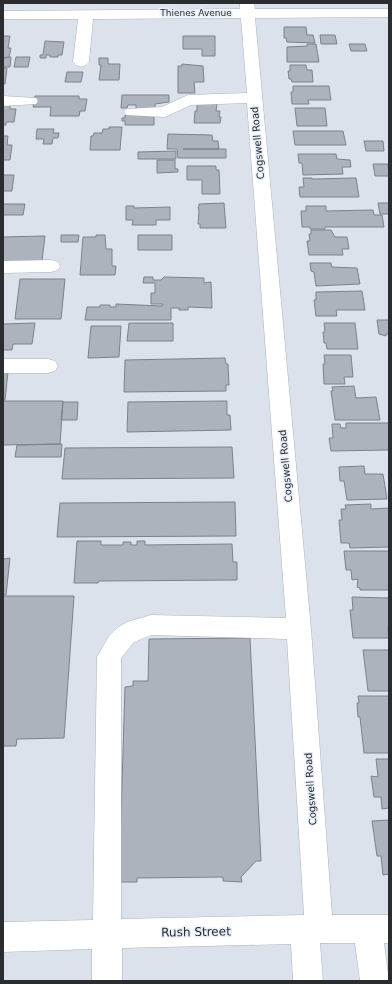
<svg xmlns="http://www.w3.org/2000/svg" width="392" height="984" viewBox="0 0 392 984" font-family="'DejaVu Sans',sans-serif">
  <rect width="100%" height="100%" fill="#dbe2eb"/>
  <!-- building -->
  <path fill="#adb3bc" stroke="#7c828a" d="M284,27H306L307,35H313L315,43L287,42L286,38H284Z
    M320,35H335L337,44H321Z
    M3,36H10L8,48H11L9,57L3,58Z
    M183,36H215V56H202V49H183Z
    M45,41L64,42L62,55H58V57H50V55H46V58H40V55H43Z
    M307,44H316L319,62H287V47L307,46Z
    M349,44H365L367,51H351Z
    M11,57L10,67H3V58Z
    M16,57H30L28,67H14Z
    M99,58H108V64H120L119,80H99L101,65H99Z
    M182,64L203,66L204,82H194L195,93H178V66H182Z
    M290,65H306L307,70H312L313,82H292L291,79H289L288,71H290Z
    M3,68H7L5,84H3Z
    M67,72H83L81,82H65Z
    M293,86H329L331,100H308L309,104H292L291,92H293Z
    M122,95H169V102L155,104V109H136V105H128L127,108H121Z
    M35,96H79V99H87L85,111H80L79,116H50L51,107H33Z
    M197,104H217L216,111H220L219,117H221L220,123H194L195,111H197Z
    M3,105H10V109H16L14,122H6V125H3Z
    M295,108H325L327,126H297Z
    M154,114V125H125V121H122V118H125V115Z
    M109,127H122L120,150H90L91,136H93L94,133H102L103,129H109Z
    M37,129H54L53,133H59L58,138H53L52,144H43L44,139H36Z
    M293,131H343L346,145H295Z
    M168,134L212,135L213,141H218L219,149H183H226V158H178L177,149H167Z
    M3,136H8L7,145H12L10,160H3Z
    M364,141H383L384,151H366Z
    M176,151V159H138V152Z
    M298,154H336L337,159L350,160L351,167H342L343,174L303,175L302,163H299Z
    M157,160H175V169H178V172L157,173Z
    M373,164H388L389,176H375Z
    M187,166H216V170H219L220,194H202V180H187Z
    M3,175H14L12,191H3Z
    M303,178H312V179L356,178L359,197H300L299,187H304Z
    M224,203L226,228H200V224H198L199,211L198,207H199V204Z
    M378,203H389V214H380Z
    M3,204H25L23,215H3Z
    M126,206H134V208L170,207V220H156V225H132L133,220H126Z
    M306,206H326V211L373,210L374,215H382L384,227H325V229H310V227H302L301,211H306Z
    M311,230H331L335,237H347L349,249H342L343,255H309L307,241H310L309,234H311Z
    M61,235H79L78,242H61Z
    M96,235H105L106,249H112V266H116L115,275H80L83,237H96Z
    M138,235H172V250H138Z
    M45,236L42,261H3V237Z
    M310,263H331L332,267L357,268L360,284L316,286L314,272L311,271Z
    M144,277H153V280H161L164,277L204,278V283L211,282L212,308L188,307V310H179V308H171V320H85L87,307H100V305H110V307H116V304L162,306L163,304H151V293H155V283H143Z
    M20,279H65L61,319H15Z
    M362,291L365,310H336L337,316H316L314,300H316V292Z
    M377,320H389V334H386V336L379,334Z
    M35,323L32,344H13L12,350H3V324Z
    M129,323H173V341H127Z
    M324,323H355L358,349H327L326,343H324L323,332H325Z
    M91,326H121L119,357L88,358Z
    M324,355H351L353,377H344L345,384H324L323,364H325Z
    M225,358L226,364H228L229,385H226V391L124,392L125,360Z
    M3,372H8L5,400H3Z
    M354,386L356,398L376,397L380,420H335L331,391H333L332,387Z
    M3,401H63L60,444L3,445Z
    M227,401V415H230L231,430L127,432L128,402Z
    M63,402H78L77,420H61Z
    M346,423H389V450L331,451L329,438H333L332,424H340L341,428H346Z
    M62,444L61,457H15L17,445Z
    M232,447L234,478L62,479L65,448Z
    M364,466L365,474H383L387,499L347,500L344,481H340L339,467Z
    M235,502L236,536L57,537L60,503Z
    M371,504V509L389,508V547L350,548L349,543H341L339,520H342L341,509H346L345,505Z
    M77,541H101V545H123V542H131V545H137V541H145V545L232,544L233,562H237V580L99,581L98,583H74Z
    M344,551H389V590H360V588L357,587L358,579L352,580L351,570H346Z
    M10,558L6,595H3V559Z
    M3,596H74L64,738L17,739L16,746H3Z
    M352,597L389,598V627H388L389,638H353L350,610H353Z
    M250,638L261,861H256L241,877L242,882L223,881V877L137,878V882H119L125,687L133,686V681H148L149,639Z
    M363,650H389V691H368Z
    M358,696H389V753H364L360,717H358L357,703H359Z
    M376,759H389V808L382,809L381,797H374L371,776L378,777Z
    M389,820V874L383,875L381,856H377L372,821Z"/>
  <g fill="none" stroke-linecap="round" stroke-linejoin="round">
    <defs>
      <path id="minor" d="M240,3H254L255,9H389V17L255,18L311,629L332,915H389V943H384L389,981H360L355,943H320L323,981H293L291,944L122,948V981H92V949L3,952V922L93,920L97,657L109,636L117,628L127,622L151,615L286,618L247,103L191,105L165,117L126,115L124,112L126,109L162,107L188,95L247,93L241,18L93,19L89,62L86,65L81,67L76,65L73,62L78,19H3V11L240,9ZM151,635L287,639L304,915L121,919V658L134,642Z
        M3,96L36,98L38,101L36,104L3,106Z
        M51,260L58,262L60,266L58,270L51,272L3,273V261Z
        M3,359H48L55,361L58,366L55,371L48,373H3Z"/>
    </defs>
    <!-- minor casing -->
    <use href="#minor" stroke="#acb3bc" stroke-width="1"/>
    <!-- minor -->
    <use href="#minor" fill="#fff" fill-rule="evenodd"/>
  </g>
  <g text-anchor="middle" stroke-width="3" stroke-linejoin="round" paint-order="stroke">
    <!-- far-street labels -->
    <g font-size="9" fill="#2a2c30" stroke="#e8eff9">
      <text x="196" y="16">Thienes Avenue</text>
    </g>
    <!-- street labels -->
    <g font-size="10" fill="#2a2c30" stroke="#e8eff9">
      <text transform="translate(257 143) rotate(-95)" y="4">Cogswell Road</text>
      <text transform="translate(285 466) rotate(-95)" y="4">Cogswell Road</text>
      <text transform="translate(310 789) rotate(-94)" y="4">Cogswell Road</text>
    </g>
    <!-- near-street labels -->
    <g font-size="12" fill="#2a2c30" stroke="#e8eff9">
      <text transform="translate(196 932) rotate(-1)" y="4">Rush Street</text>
    </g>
  </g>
  <!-- border -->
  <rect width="392" height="984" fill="none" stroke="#2a2c30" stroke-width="8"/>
</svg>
